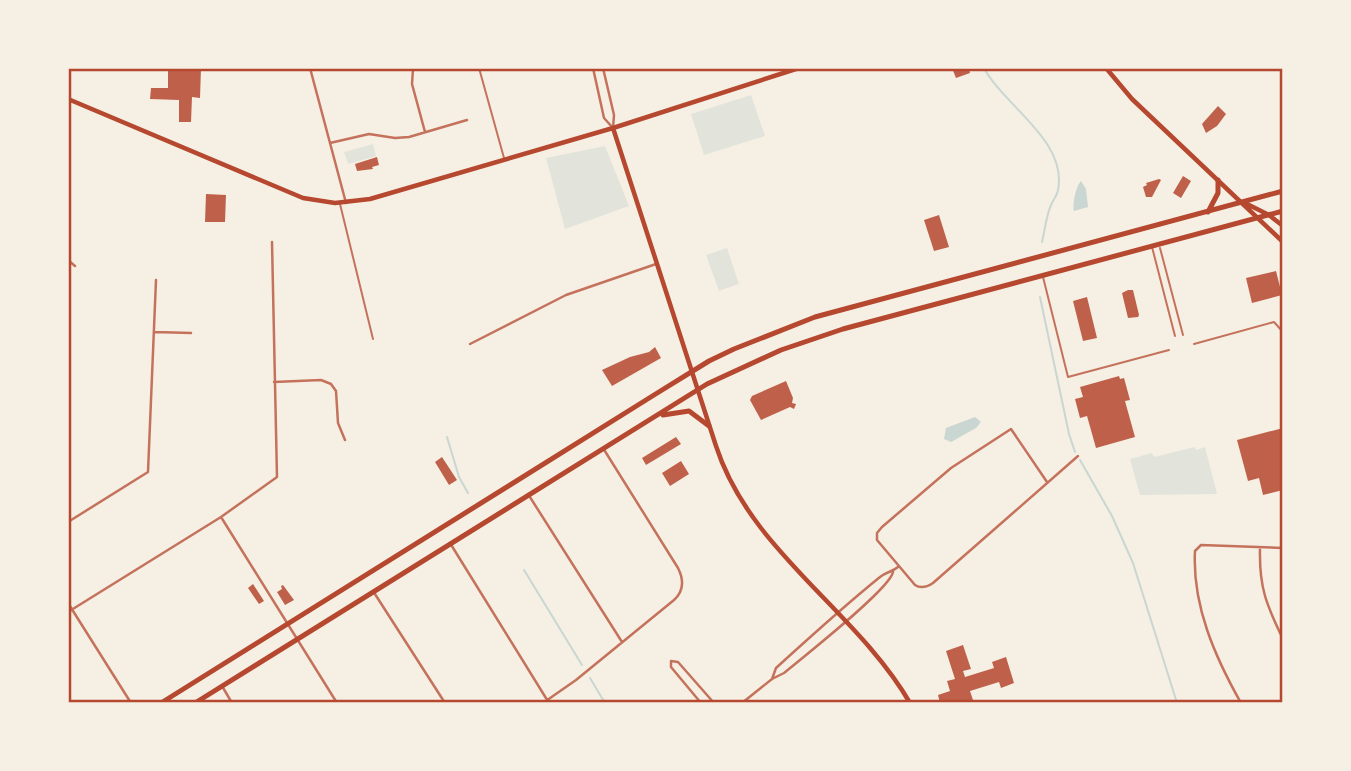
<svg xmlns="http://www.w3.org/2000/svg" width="1351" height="771" viewBox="0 0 1351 771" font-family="Montserrat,sans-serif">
  <rect width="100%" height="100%" fill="#f6efe4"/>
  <!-- green -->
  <path fill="#e2e4dc" d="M751,95L765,136L704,155L691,114Z
    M373,144L376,156L348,164L344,152Z
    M605,146L629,206L565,229L546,158Z
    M727,248L739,284L719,291L706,255Z
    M1195,447L1196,450L1205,447L1217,494L1140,495L1130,459L1152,453L1154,457Z"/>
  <!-- water -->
  <path fill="#c9d6d2" d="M1081,181L1086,189L1088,207L1074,211C1072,205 1076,186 1081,181Z
    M975,417L981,422L976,428L951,442L944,439L946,428Z"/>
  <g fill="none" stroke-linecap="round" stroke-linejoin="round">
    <!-- stream -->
    <path stroke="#c9d6d2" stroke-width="2" d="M984,68C1004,106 1068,141 1058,190C1057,196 1053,200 1051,205C1046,216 1045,230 1042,242
      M1040,297L1069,434L1075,452
      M447,437L459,477L468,493
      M1080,460L1112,516L1133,563L1177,703
      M524,570L582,665
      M590,678L605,703"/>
  </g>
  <!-- building -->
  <path fill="#bf614a" d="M168,68H201L200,98L192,97L191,122H179V100L150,99L151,88H168Z
    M952,68H969L970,73L956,78Z
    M1218,106L1226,114L1217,126L1206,133L1202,124Z
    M377,157L379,165L372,167L373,169L357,171L355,164Z
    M1183,176L1191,181L1181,198L1173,193Z
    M1159,179L1161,180L1152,197H1146L1143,187L1147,185L1146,183Z
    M206,194L226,195L225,222H205Z
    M939,215L949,247L934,251L924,220Z
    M1276,271L1282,295L1252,303L1246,278Z
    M1128,290H1133L1139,315L1138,317L1128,318L1122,293Z
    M1087,297L1097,338L1083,341L1073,301Z
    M655,347L661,358L612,386L602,370L630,357L649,352Z
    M1119,376L1120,379L1124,378L1130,400L1125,401L1135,437L1096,448L1087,416L1080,418L1075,399L1083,397L1080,387Z
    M786,381L793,398L792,403L796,404L794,409L790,407L761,420L750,400L752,396Z
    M1283,428V490L1263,495L1259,478L1248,481L1237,440Z
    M676,437L681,444L646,465L642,458Z
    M442,457L457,480L449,485L435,462Z
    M681,461L689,474L670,486L662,473Z
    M253,584L264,601L259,604L248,588Z
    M283,585L294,600L285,605L277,592L282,589L281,586Z
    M963,645L971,669L963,671L965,677L994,668L992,662L1006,657L1014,683L1001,688L999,682L970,691L974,703H940L938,695L950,691L947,681L955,679L946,651Z"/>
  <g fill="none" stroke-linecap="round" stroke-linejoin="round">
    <!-- service -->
    <path stroke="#c5725c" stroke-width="2" d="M479,68L504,158
      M340,204L373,339
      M1152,247L1175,336
      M1160,248L1183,335
      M1043,277L1068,377L1169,350
      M1194,344L1274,322L1283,332"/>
    <!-- minor -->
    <path stroke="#c5725c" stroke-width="2.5" d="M310,68L346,203
      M593,68L604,118L613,128
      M603,68L614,115L613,128
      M413,69L412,84L425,132
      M330,143L369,134L395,138L409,137L467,120
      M68,260L75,266
      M155,332L191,333
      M470,344L566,295L656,264
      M274,382L321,380L331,384L336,391L338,423L345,440
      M1047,482L1011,429L951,468L882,527L877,533V540L915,585C921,589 927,587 933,583L1078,456
      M528,494L622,642
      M221,517L337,703
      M68,522L148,472L156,280
      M450,543L549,703
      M1260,548C1259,587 1266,604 1283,639
      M373,591L445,703
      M68,603L131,703
      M68,612L221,517L277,477L272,242
      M772,679L776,668C810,637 844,606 880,577C886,572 892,572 898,567
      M222,686L232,703
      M543,703L576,680L674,600C684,591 684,580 678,568L603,448
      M701,703L671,667V661L678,662L714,703
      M742,703L772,679L784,673C802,658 890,589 893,572
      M1241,703C1215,657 1192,605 1195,551L1201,545L1283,548"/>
    <!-- secondary -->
    <path stroke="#b5482f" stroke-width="4.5" d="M1106,68L1132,99L1283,242
      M68,99L303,198L335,203L370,199L613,128L799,68
      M613,128L716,446C750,551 856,610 910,703
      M1247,204L1269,215L1283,226"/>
    <!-- trunk -->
    <path stroke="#b5482f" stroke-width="5" d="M1208,212L1218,193V180
      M663,415L689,411L709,426
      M161,703L654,395L709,361L734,349L815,317L1283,191
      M195,703L707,384L781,350L843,329L1283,211"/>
  </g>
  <!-- border -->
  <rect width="1351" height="771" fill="none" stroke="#f6efe4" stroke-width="140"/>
  <rect x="70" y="70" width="1211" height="631" fill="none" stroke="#b5482f" stroke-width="2.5"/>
</svg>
